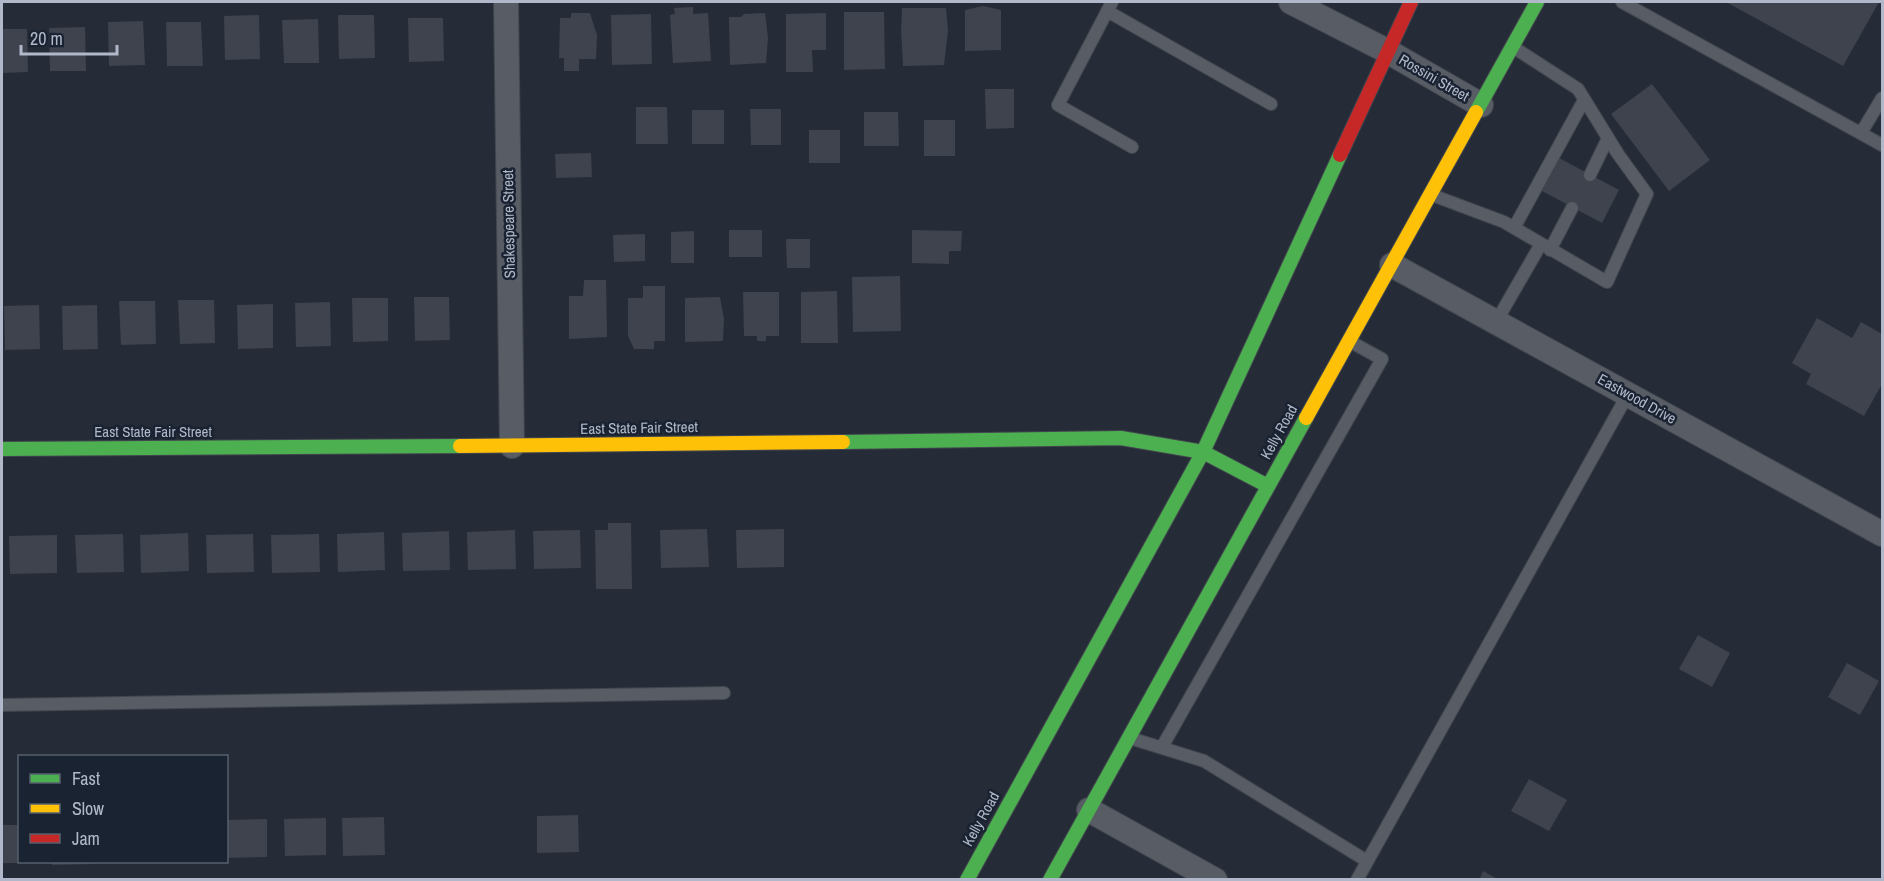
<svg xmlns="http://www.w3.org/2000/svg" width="1884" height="881" viewBox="0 0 1884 881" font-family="'Archivo Narrow',sans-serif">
  <rect width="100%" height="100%" fill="#262c37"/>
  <!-- building -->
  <path fill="#3e434d" d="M1726,2H1879L1843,66Z
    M983,6L1001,10V50L965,51V10Z
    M693,7V14L708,13L711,61L673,63L670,15L675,14L674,8Z
    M902,8H946L948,31L944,65L903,66L901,31Z
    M844,12H884L885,69L844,70Z
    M571,13H590L597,35L596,59H579V71H564V58H559L560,18H571Z
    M765,13L768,38L766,63L730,65L729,17H741L744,14Z
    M826,13V50H812L813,72H786V14Z
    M651,14L652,64L612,65L611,15Z
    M259,15L260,59L225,60L224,16Z
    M338,15H374L375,58L339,59Z
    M408,18H443L444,61L409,62Z
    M318,19L319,63H284L282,20Z
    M143,21L145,65L109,66L108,22Z
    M166,22H201L203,66H167Z
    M85,27L86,71H50L49,28Z
    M2,29H27L28,72L2,73Z
    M1652,84L1710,160L1669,191L1611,114Z
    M985,89H1014V128L986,129Z
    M636,107H667L668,144H636Z
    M750,109H781V145H751Z
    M692,110H724V144H692Z
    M864,112H898L899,146H864Z
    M924,120H955V156H924Z
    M809,130H840V163H809Z
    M591,153L592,177L556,178L555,154Z
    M1559,158L1619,190L1602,223L1542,191Z
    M729,230H762V257H729Z
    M912,230L962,231L961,251H949V264L912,263Z
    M694,231V263H671V232Z
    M645,234V261L614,262L613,235Z
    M786,239H810V268H787Z
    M900,276L901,331L853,332L852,277Z
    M584,280H606L607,337L569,339V296H583Z
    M643,286H665V341H654V349H634L628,336V298H643Z
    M837,291L838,343H801V292Z
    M743,292H779V336H766V341H757V336H744Z
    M414,297H449L450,340L415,341Z
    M720,297L724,319L723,341L685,342V298Z
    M352,298H388V341L353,342Z
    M178,300H214L215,343L180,344Z
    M119,301H155L156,344L121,345Z
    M330,302L331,346L296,347L295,303Z
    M273,304V348L238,349L237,305Z
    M39,305L40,349L5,350L4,306Z
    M97,305L98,349L63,350L62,306Z
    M1817,318L1852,338L1861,322L1882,334V368L1881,371L1882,372V384L1864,416L1806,384L1811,374L1792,363Z
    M608,523H631L632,589H596L595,530H608Z
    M707,529L709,567L661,568L660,530Z
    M784,529V567L737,568L736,530Z
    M515,530L516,569L468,570L467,532Z
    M580,530L581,568L534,569L533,531Z
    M449,531L450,570L403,571L402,533Z
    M384,532L385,570L338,572L337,534Z
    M188,533L189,571L141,573L140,535Z
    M123,534L124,572L77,573L75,535Z
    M253,534L254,572L207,573L206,535Z
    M319,534L320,572L272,573L271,535Z
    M57,535V573L10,574L9,536Z
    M1698,635L1730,653L1712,687L1679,669Z
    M1847,663L1879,681L1860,715L1828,697Z
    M1529,779L1567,800L1549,831L1511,811Z
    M578,815L579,852L537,853V816Z
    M384,817L385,855L343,856L342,818Z
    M326,818V855L285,856L284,819Z
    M267,819V857L226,858V820Z
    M2,825H20V863H2Z
    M52,862H94V864L52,865Z
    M1483,871L1499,880H1479Z"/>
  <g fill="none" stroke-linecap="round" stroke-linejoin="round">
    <defs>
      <path id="lane" d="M1112,2L1058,105L1132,147
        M1622,2L1882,145
        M1107,11L1271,104
        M1861,133L1882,98
        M1590,175L1608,138
        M1432,195L1504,222L1607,282L1647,194L1618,154L1578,89L1513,47
        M1514,228L1584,100
        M1550,250L1572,208
        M1496,322L1541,244
        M2,705L724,693
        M1130,738L1204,761L1367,861
        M1162,747L1382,359L1351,342
        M1357,880L1628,394"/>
      <path id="street" d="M506,2L512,446
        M1291,2L1387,51L1481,105
        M1392,265L1882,534
        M1089,810L1215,880"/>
      <path id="fast" d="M1476,112L1537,2
        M843,442L1121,438L1203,452L1268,486
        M2,449L460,446
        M967,880L1203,452L1340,155
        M1050,880L1306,418"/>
      <path id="slow" d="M1306,418L1476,112
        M460,446L843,442"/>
      <path id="jam" d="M1340,155L1411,2"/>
    </defs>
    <!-- lane casing -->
    <use href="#lane" stroke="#42464e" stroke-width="14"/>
    <!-- street casing -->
    <use href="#street" stroke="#42464e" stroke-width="26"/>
    <!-- fast casing -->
    <use href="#fast" stroke="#42464e" stroke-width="16"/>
    <!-- slow casing -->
    <use href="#slow" stroke="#42464e" stroke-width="16"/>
    <!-- jam casing -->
    <use href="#jam" stroke="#42464e" stroke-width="16"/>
    <!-- lane -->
    <use href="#lane" stroke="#585c64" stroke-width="12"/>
    <!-- street -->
    <use href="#street" stroke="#585c64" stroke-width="24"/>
    <!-- fast -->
    <use href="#fast" stroke="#4caf50" stroke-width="14"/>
    <!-- slow -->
    <use href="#slow" stroke="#ffc107" stroke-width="14"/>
    <!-- jam -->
    <use href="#jam" stroke="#c62828" stroke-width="14"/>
  </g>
  <g text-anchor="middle" stroke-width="5" stroke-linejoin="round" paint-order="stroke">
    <!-- street labels -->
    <g font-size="15" fill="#b0b8c9" stroke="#1a2332">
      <text transform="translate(1434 78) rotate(30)" y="5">Rossini Street</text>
      <text transform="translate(509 224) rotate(-91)" y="5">Shakespeare Street</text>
      <text transform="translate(1637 399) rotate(29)" y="5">Eastwood Drive</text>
      <text transform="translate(639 428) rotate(-1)" y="5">East State Fair Street</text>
      <text x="153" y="437">East State Fair Street</text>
      <text transform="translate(1279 432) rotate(-61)" y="5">Kelly Road</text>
      <text transform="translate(981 819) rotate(-61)" y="5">Kelly Road</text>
    </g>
  </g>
  <!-- border -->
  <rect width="1884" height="881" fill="none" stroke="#b0b8c9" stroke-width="6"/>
  <!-- legend -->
  <rect x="18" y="755" width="210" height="108" fill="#1a2332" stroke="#565f6e" stroke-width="1.5"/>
  <rect x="30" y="774" width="30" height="9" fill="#4caf50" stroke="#565f6e" stroke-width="1.5"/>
  <text x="72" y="785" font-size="18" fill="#b0b8c9">Fast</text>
  <rect x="30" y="804" width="30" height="9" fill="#ffc107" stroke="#565f6e" stroke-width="1.5"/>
  <text x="72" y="815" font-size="18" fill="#b0b8c9">Slow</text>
  <rect x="30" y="834" width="30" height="9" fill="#c62828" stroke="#565f6e" stroke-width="1.5"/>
  <text x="72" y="845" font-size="18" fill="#b0b8c9">Jam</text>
  <!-- scale -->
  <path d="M21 45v9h96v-9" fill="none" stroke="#b0b8c9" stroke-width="3"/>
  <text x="30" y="45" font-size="18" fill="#b0b8c9" stroke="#1a2332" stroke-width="4.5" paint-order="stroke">20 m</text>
</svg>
